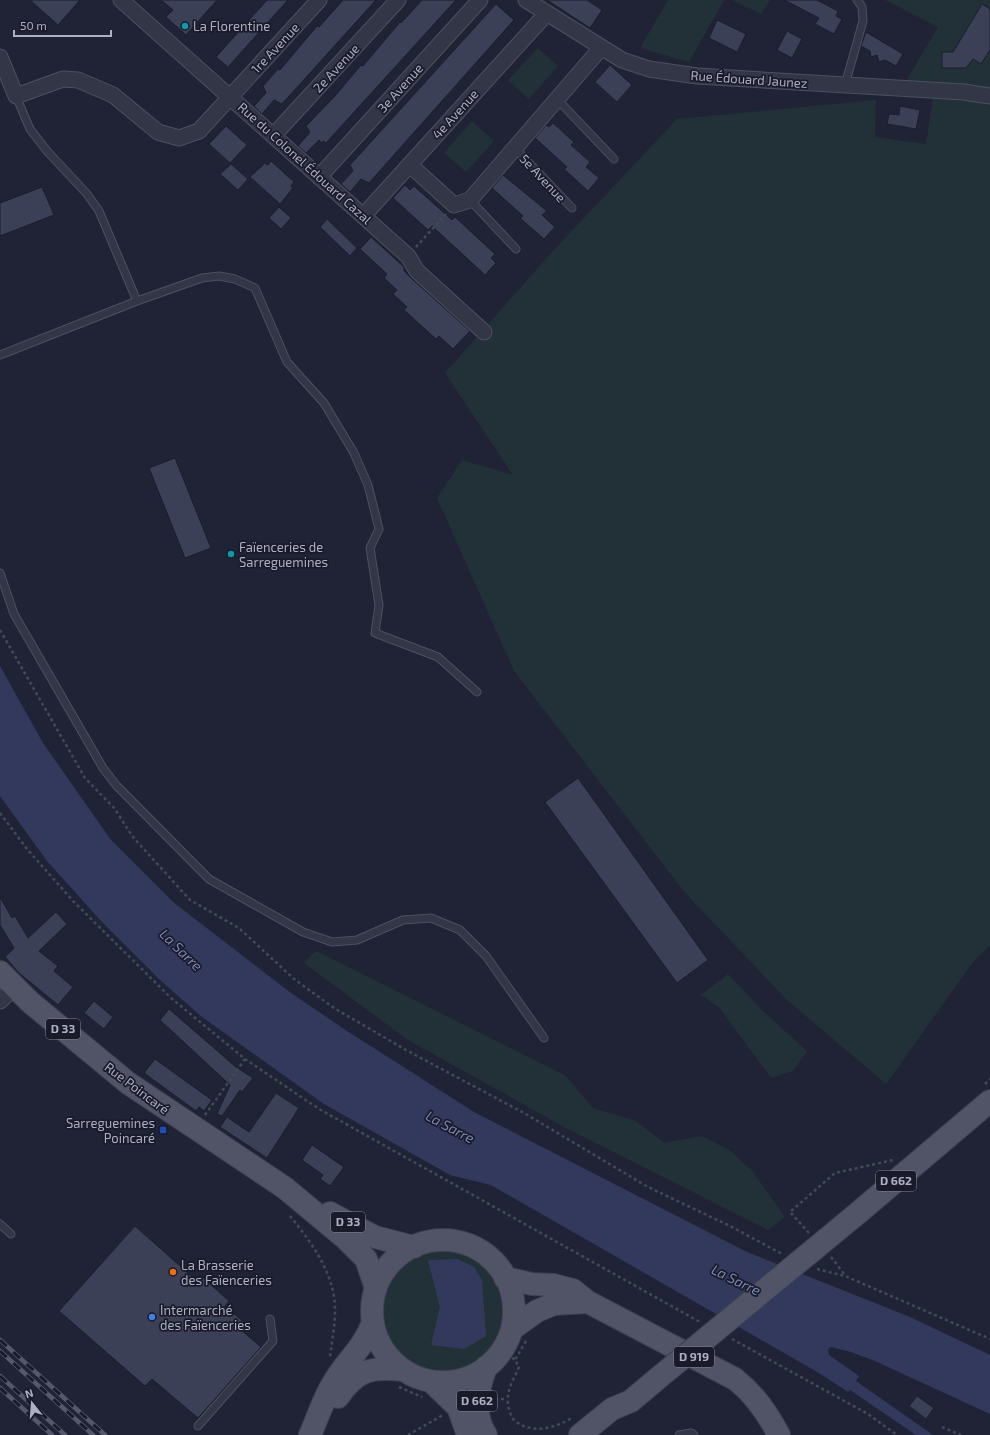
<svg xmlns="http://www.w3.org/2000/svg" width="990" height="1435" viewBox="0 0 990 1435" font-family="'Exo 2',sans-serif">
  <rect width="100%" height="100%" fill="#202336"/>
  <!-- green -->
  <path fill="#223038" d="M668,0H724L689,62L640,48Z
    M732,0H770L761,14Z
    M885,0H990V945L973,962L886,1084L787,1000L686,894L514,671L437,498L462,460L513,475L445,373L551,253L677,119L876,100L875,137L926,144L933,97L906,81L938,27Z
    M538,48L558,66L529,99L508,80Z
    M472,121L494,141L466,172L444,153Z
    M316,951L566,1076L593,1108L636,1121L664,1143L702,1136L731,1151L745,1165L751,1169L785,1217L768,1230L566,1128L408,1040L304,963Z
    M728,974L764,1012L807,1051L793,1071L771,1078L719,1007L701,995Z
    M383 1311a60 60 0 1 1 120 0a60 60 0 1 1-120 0Z"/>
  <!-- water -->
  <path fill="#33395d" d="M0,666L43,743L111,840L173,902L291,993L347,1031L474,1112L747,1252L910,1317L990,1355V1414L875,1361L851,1352L831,1347L828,1349L829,1355L859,1376L856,1381L933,1435H916L850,1390L848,1392L819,1373L491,1185L450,1175L324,1104L202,1017L159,979L101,921L47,861L0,796Z
    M457,1259L474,1267L482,1280L486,1336L464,1349L431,1345L440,1307L428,1260Z"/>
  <!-- building -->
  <path fill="#3c4056" stroke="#1a1d2d" d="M30,0H80L58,25Z
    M161,0H217L186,35L166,17L173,10Z
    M267,0H288L228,67L216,57Z
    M343,0H376L282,104L274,100L262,114L254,106L266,93L263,86L278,69L280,70L317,26L319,27Z
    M422,0H456L326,143L323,141L322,143L319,140L306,153L298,146L310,132L306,126L335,96L361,65L363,66L400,22L401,23Z
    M547,0H587L602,10L590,28Z
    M784,0H817L838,11L836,16L842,19L834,34L815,24L819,18Z
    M496,4L514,20L369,183L361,179L350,192L341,184L353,171L350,165Z
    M982,4L990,9V50L981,64L973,59L966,68H942V52H953Z
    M717,20L746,34L737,52L709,38Z
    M787,31L802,39L792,58L777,50Z
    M866,32L903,54L896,66L885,60L879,62L877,55L871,57L870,51L861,46Z
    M610,65L632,85L617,102L595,82Z
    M900,106L920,110L916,129L887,124L889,114L899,115Z
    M553,123L574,142L571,145L590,162L586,167L599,178L588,191L564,169L567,167L535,138L546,125L549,127Z
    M226,126L247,145L230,163L209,144Z
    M271,161L294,182L291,186L293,188L280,204L250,177L265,163L268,165Z
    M231,164L248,179L238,190L220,174Z
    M503,175L547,211L542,215L555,227L544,239L520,218L523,216L492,188Z
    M405,185L410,190L414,186L452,220L455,217L495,254L491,258L496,263L485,275L432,226L428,230L393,198Z
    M42,187L54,215L0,236V203Z
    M279,207L291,218L281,229L269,218Z
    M327,219L357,248L350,256L320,227Z
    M371,237L404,267V271L411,278L470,331L453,349L439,336L436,339L404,310L407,307L393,294L397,290L384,278L387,274L360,249Z
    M175,458L211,548L185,558L149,468Z
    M578,778L708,960L677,983L545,802Z
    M0,897L12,918L15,916L28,938L56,912L67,924L39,951L58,966L54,971L73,987L58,1005L19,973L5,957L14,948L0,925Z
    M94,1001L113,1017L104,1029L84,1013Z
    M169,1009L236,1067L253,1078L242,1092L240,1090L222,1116L217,1114L230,1085L160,1020Z
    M155,1059L212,1100L204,1111L199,1107L196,1111L144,1073Z
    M276,1093L299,1108L267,1158L220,1127L227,1117L249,1132Z
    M312,1145L344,1167L330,1186L320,1179L323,1175L302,1160Z
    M135,1226L196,1280L200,1275L229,1301L225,1306L246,1324L240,1329L261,1347L198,1418L152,1379L145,1386L59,1311Z
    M917,1396L934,1408L926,1419L909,1406Z"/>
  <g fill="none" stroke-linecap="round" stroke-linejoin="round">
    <defs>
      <path id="lane" d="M845,85L863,21L862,7L857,0
        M16,96L30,129L47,151L87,194L99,211L137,301
        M557,99L614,159
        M514,147L572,208
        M470,200L516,249
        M0,355L137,301L202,278L219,276L235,279L255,288L287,362L324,403L354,453L368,485L379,529L370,548L379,605L375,633L438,657L477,692
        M0,573L14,614L103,768L116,785L209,879L303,932L332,942L357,940L403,920L431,918L460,930L486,956L544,1038
        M0,1224L11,1234
        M198,1426L273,1341L270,1319
        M679,1435L691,1433L694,1435"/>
      <path id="street" d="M121,0L408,256L417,271L484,332
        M526,0L622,60L649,69L697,76L964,92L990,96
        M0,57L16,96L63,79L78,80L113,95L158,132L179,138L199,131L319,0
        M273,136L398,0
        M410,165L454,205L470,200L601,48
        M319,177L480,0
        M364,215L547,13
        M0,1001L15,987"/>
      <path id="primary" d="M0,972L30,1002L128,1083L285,1188L345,1238L366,1259L376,1288
        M330,1213L375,1237L414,1247
        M858,1213L990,1101
        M372 1311a71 71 0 1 1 142 0a71 71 0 1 1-142 0Z
        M505,1278L532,1284L554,1285L573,1290L588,1302L735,1379C755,1395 767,1413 779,1435
        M512,1329L537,1311L554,1304L588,1302
        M431,1381L458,1407L468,1435
        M338,1397C357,1369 371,1367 403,1370
        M310,1435C319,1414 326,1392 339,1374C353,1354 364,1346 373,1322
        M486,1435C472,1414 478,1389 486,1367
        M580,1435L612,1409L631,1401L657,1379"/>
    </defs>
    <!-- lane casing -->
    <use href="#lane" stroke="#4d5061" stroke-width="9"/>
    <!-- street casing -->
    <use href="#street" stroke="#4d5061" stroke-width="17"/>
    <!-- primary casing -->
    <use href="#primary" stroke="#3c3f50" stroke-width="24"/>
    <!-- path -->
    <path stroke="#3f4c54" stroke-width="2.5" stroke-dasharray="3 3" stroke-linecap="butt" d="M416,247L446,214
      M0,630L85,778L115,809L132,836L190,900L239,928L294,979L334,1008L406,1050L524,1113L648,1187L730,1226L782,1254
      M0,813L27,849L73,901L171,998L245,1059L319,1109L700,1322
      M985,1084L990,1079
      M205,1115L245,1059
      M290,1216C312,1243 335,1274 335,1310C335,1325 332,1341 330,1357
      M809,1233L790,1212L835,1173L893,1160
      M831,1257L845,1275
      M817,1269L845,1276L990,1339
      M732,1339L868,1414L897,1435
      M526,1341L515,1360L519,1367C515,1377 508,1387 508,1398C507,1405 510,1414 513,1419C529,1435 555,1429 573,1417
      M503,1350L515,1360
      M399,1387L422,1397
      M495,1399H507
      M942,1427L961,1435
      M408,1435L443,1415"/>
    <!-- lane -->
    <use href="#lane" stroke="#333646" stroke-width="7"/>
    <!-- street -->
    <use href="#street" stroke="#333646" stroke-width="15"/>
    <!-- primary -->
    <use href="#primary" stroke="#515466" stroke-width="22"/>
    <defs>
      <path id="rail" d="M0,1340L105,1435
        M0,1351L93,1435
        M0,1376L65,1435
        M0,1388L52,1435"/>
    </defs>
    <!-- rail casing -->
    <use href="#rail" stroke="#55586d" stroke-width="4.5"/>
    <!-- rail -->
    <use href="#rail" stroke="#191b2b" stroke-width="3" stroke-dasharray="9" stroke-linecap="butt"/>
    <defs>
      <path id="primary-bridge" d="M657,1379L858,1213"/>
    </defs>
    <!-- primary-bridge casing -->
    <use href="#primary-bridge" stroke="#3c3f50" stroke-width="24" stroke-linecap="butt"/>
    <!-- primary-bridge -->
    <use href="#primary-bridge" stroke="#515466" stroke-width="22"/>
  </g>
  <!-- markers -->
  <g fill="#0f9aa8" stroke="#191b2b" stroke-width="1.5">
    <circle cx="185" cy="26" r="4"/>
    <circle cx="231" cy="554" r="4"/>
  </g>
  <rect fill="#1a4fb4" stroke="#191b2b" stroke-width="1.5" x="159" y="1126" width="8" height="8" rx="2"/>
  <circle fill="#e8710a" stroke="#191b2b" stroke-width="1.5" cx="173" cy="1272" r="4"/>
  <circle fill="#3f7fe0" stroke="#191b2b" stroke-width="1.5" cx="152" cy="1317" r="4"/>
  <g text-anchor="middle" stroke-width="3.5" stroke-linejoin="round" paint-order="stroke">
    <!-- shield labels -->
    <g fill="#191b2b" stroke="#818395" stroke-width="1">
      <rect x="46" y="1019" width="34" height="20" rx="3"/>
      <rect x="876" y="1171" width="40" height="20" rx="3"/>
      <rect x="331" y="1212" width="34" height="20" rx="3"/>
      <rect x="674" y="1347" width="40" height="20" rx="3"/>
      <rect x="457" y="1391" width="40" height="20" rx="3"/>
    </g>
    <g font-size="12" font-weight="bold" fill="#adafc3">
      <text x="63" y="1033">D 33</text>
      <text x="896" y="1185">D 662</text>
      <text x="348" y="1226">D 33</text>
      <text x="694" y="1361">D 919</text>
      <text x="477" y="1405">D 662</text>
    </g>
    <!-- poi labels -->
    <g font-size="13" fill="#adafc3" stroke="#191b2b" text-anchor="start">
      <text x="193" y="31">La Florentine</text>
      <text x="239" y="552">Faïenceries de<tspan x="239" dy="15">Sarreguemines</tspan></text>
      <text x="155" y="1128" text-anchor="end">Sarreguemines<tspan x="155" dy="15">Poincaré</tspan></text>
      <text x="181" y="1270">La Brasserie<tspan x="181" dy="15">des Faïenceries</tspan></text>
      <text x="160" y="1315">Intermarché<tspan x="160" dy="15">des Faïenceries</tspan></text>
    </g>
    <!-- street labels -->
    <g font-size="13" fill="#adafc3" stroke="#191b2b">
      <text transform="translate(275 48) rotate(-47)" y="5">1re Avenue</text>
      <text transform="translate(336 68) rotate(-47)" y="5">2e Avenue</text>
      <text transform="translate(749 79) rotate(4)" y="5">Rue Édouard Jaunez</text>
      <text transform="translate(400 88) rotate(-48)" y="5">3e Avenue</text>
      <text transform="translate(455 114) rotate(-48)" y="5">4e Avenue</text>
      <text transform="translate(305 163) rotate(42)" y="5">Rue du Colonel Édouard Cazal</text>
      <text transform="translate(543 178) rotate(47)" y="5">5e Avenue</text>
      <text transform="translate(137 1088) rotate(37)" y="5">Rue Poincaré</text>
    </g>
    <!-- water labels -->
    <g font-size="14" font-style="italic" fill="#7d85b0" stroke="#191b2b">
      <text transform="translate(181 950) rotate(44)" y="5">La Sarre</text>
      <text transform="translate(450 1127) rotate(28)" y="5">La Sarre</text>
      <text transform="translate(736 1280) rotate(26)" y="5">La Sarre</text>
    </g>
  </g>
  <!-- north arrow -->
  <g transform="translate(32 1403) rotate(343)" stroke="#191b2b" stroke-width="3" paint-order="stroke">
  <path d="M0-3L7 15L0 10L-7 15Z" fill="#adafc3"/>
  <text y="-6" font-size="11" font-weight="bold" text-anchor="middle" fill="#adafc3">N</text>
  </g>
  <!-- scale -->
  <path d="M14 30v6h97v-6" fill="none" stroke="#adafc3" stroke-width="2"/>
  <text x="20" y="30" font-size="12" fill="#adafc3" stroke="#191b2b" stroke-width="3" paint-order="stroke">50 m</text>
</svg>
